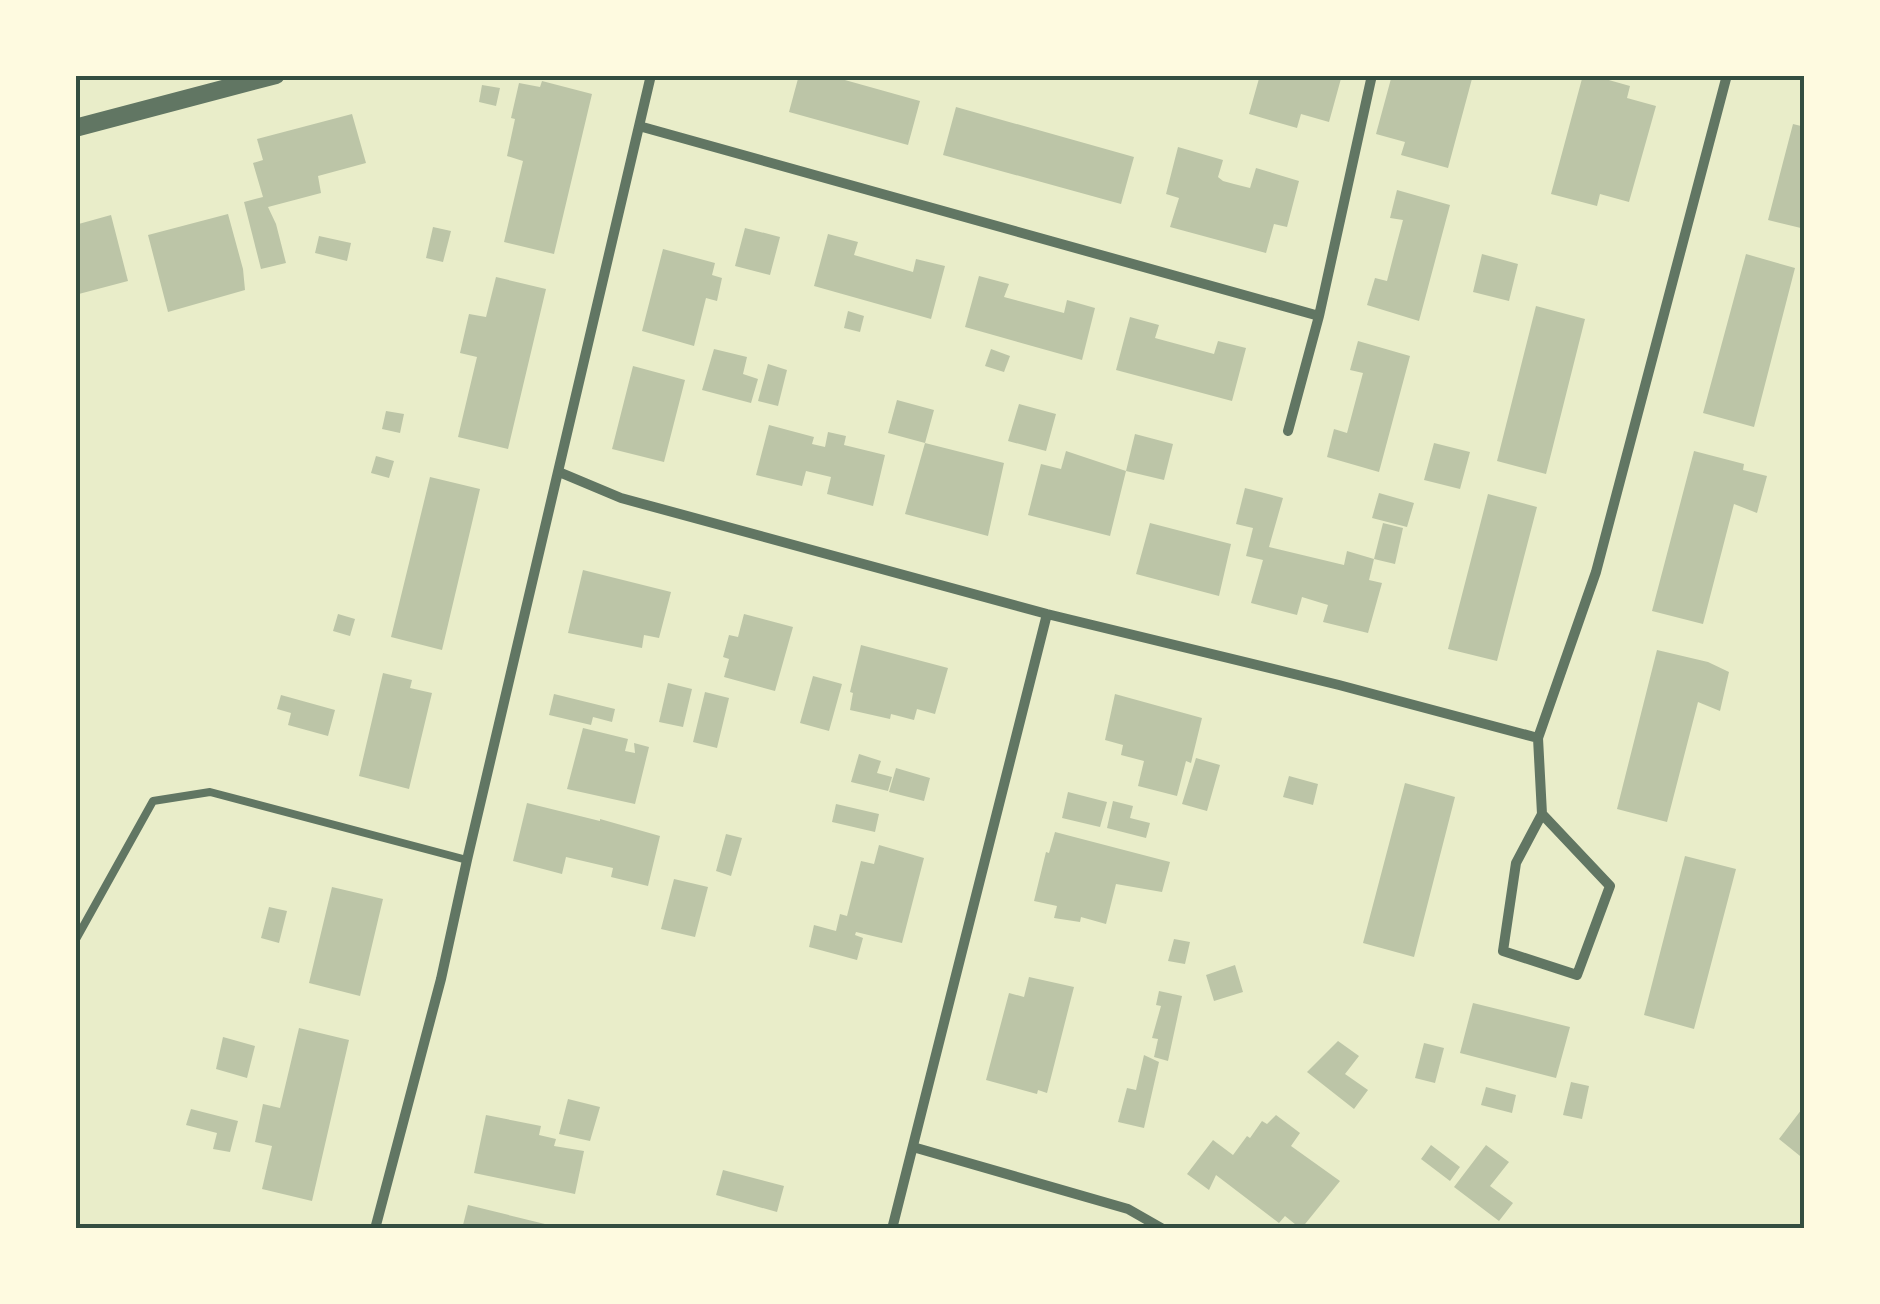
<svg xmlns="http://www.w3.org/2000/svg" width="1880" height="1304" viewBox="0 0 1880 1304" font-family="Jost,sans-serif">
  <rect width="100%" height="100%" fill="#e9edc9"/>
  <!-- building -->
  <path fill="#bcc5a7" d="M799,75H827L920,101L908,145L789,112Z
    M1260,75H1342L1329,122L1301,114L1297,128L1249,114Z
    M1392,75H1473L1448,168L1401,155L1405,142L1376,134Z
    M1583,75H1591L1630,86L1627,98L1656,106L1629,202L1600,194L1597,206L1551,194Z
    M542,81L592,94L554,254L504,242L523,161L507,156L515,119L511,118L519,83L540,87Z
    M482,85L500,88L496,106L479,102Z
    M956,107L1134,157L1121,204L943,155Z
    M352,114L366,163L318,176L321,193L268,207L276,224L286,263L261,269L244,202L263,197L253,163L263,160L257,139Z
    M1793,124L1805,127V229L1768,220Z
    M1178,147L1223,160L1218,177L1223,181L1234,184L1250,188L1256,168L1299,181L1287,227L1274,224L1266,253L1170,227L1179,198L1166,194Z
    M1397,190L1450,205L1419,321L1367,305L1375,278L1387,281L1395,250L1403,220L1390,218Z
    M228,214L243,269L245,290L168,312L148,235Z
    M111,215L128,281L75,295V225Z
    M433,227L451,231L443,262L426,258Z
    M745,228L780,237L770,275L735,266Z
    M828,234L858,242L854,255L913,272L916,259L945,266L931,319L814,286Z
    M319,236L351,243L347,261L315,253Z
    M663,249L715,263L712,275L722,278L717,301L706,298L694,346L642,331Z
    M1482,254L1518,264L1509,301L1473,292Z
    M1746,254L1795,268L1754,427L1703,413Z
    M979,276L1009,284L1004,297L1064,313L1067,300L1095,308L1082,360L965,327Z
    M496,277L546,289L508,449L458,437L477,357L460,353L469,314L486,317Z
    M1536,306L1585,319L1546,474L1497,461Z
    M848,311L864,316L860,332L844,328Z
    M1130,317L1159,325L1155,338L1214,354L1218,341L1246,348L1232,401L1116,370Z
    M1358,341L1410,356L1379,472L1327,457L1334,429L1347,433L1363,373L1350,370Z
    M714,349L747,357L743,374L758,379L751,403L702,390Z
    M991,349L1010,356L1004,372L985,366Z
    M768,364L787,370L778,406L758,401Z
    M633,366L685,380L664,462L612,449Z
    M897,400L934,410L925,443L1004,463L988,536L905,514L925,443L888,433Z
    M1019,404L1056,414L1046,451L1008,441Z
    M386,411L404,414L400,433L382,429Z
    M769,425L814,437L812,444L825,447L828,432L846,436L844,445L885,455L873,506L827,494L831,477L806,471L802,486L756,475Z
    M1135,434L1173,444L1164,480L1126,471Z
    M1434,443L1470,452L1460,489L1424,480Z
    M1066,451L1126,471L1110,536L1028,515L1041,464L1061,469Z
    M1694,451L1744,464L1743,470L1767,476L1757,513L1734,504L1703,624L1652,611Z
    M376,456L394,461L389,478L371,473Z
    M430,477L480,489L442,650L391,637Z
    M1245,488L1283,498L1269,547L1344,565L1347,551L1374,559L1369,580L1382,583L1368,633L1323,622L1328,605L1302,597L1297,615L1251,603L1263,560L1246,556L1253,528L1236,524Z
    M1379,493L1414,503L1407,527L1372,518Z
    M1488,494L1537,507L1497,661L1448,649Z
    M1150,523L1231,544L1219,596L1136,574Z
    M1383,523L1403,528L1395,564L1374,559Z
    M583,570L671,592L659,638L644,635L642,648L568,633Z
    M338,614L355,619L350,636L333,631Z
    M744,614L793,627L775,691L724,677L729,659L723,657L729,635L738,637Z
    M861,645L948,668L935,714L917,709L914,720L891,714L890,719L850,710L853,693L850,692Z
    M1657,650L1708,662L1729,672L1720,711L1698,702L1667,822L1617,809Z
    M383,673L412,680L410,688L432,693L409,789L359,776Z
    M813,676L842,684L829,731L800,723Z
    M668,683L692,689L683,727L659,722Z
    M705,692L729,698L717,748L693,742Z
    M554,694L615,709L612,722L593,717L591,725L549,715Z
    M1115,694L1202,718L1191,763L1186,761L1177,796L1138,786L1144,761L1121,755L1123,745L1105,740Z
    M281,695L335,710L328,736L288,725L291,713L277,709Z
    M583,728L628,739L625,751L635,753L634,743L649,747L635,804L567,789Z
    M859,754L881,761L877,773L892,777L888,791L851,782Z
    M1196,758L1220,765L1207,811L1182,804Z
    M896,768L930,778L924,801L889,792Z
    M1289,776L1318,784L1313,805L1283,797Z
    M1405,783L1455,797L1414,957L1363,943Z
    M1068,792L1107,802L1100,827L1062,818Z
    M1113,801L1133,806L1130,818L1150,823L1146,838L1107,828Z
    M527,803L600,821V819L660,836L648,886L611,877L613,868L566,857L562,874L513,861Z
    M836,804L879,814L875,832L832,822Z
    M1055,832L1170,862L1162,892L1116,884L1106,924L1081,917L1080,922L1054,918L1057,906L1034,901L1046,852L1049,853Z
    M726,834L742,838L731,876L716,871Z
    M879,845L924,858L902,943L856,932L855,935L863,938L857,960L809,947L814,925L836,931L840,914L847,916L861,861L874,864Z
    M1685,856L1736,869L1694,1029L1644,1015Z
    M674,879L708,887L695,937L661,929Z
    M332,887L383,899L360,996L309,983Z
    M269,907L287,911L279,943L261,938Z
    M1174,939L1190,942L1185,964L1168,961Z
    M1235,965L1243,992L1214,1001L1206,975Z
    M1029,977L1074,987L1047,1093L1038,1090L1037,1094L986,1080L1009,993L1024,997Z
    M1159,991L1182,996L1168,1061L1154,1057L1158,1039L1152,1038L1161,1006L1156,1005Z
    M1473,1003L1570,1027L1556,1078L1460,1053Z
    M299,1028L349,1040L312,1201L262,1189L272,1146L255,1142L263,1104L280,1108Z
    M223,1037L255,1046L247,1078L216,1069Z
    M1338,1041L1359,1056L1345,1074L1368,1090L1354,1109L1307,1072Z
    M1424,1043L1444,1048L1435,1083L1415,1078Z
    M1144,1055L1159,1062L1144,1128L1118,1122L1127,1088L1136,1090Z
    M1571,1082L1589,1086L1582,1119L1563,1115Z
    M1486,1087L1516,1095L1512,1113L1481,1105Z
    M568,1099L600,1107L590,1141L559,1134Z
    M1805,1105V1160L1779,1139Z
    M191,1109L238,1121L230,1152L213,1149L217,1133L186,1125Z
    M486,1115L541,1126L539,1135L556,1139L554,1146L584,1151L575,1194L474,1173Z
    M1276,1115L1300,1133L1291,1146L1340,1181L1301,1229L1285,1216L1279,1223L1216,1175L1209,1190L1187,1174L1213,1140L1233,1155L1247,1136L1250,1138L1262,1121L1267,1124Z
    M1431,1145L1460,1167L1450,1181L1421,1159Z
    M1486,1145L1509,1162L1490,1186L1513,1203L1499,1221L1454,1187Z
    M723,1170L784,1186L777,1212L716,1195Z
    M468,1205L549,1225L548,1229H462Z"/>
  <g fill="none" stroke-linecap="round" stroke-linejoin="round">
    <!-- service -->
    <path stroke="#617663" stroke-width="8" d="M75,941L153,801L210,792L467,860"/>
    <!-- minor -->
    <path stroke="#617663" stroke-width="10" d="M639,126L1319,316
      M1288,431L1319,316L1372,75
      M559,472L621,498L1047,614L1339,685L1538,738L1596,572L1727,75
      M1538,738L1542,814L1516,863L1503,951L1577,975L1610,886L1542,814
      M913,1147L1128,1209L1163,1229
      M375,1229L441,979L467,860L651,75
      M892,1229L1047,614"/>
    <!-- tertiary -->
    <path stroke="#617663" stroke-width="18" d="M75,128L276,75"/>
  </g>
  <!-- border -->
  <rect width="1880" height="1304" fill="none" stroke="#fefae0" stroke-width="155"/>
  <rect x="78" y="78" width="1724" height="1148" fill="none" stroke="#344e41" stroke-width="4"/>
</svg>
